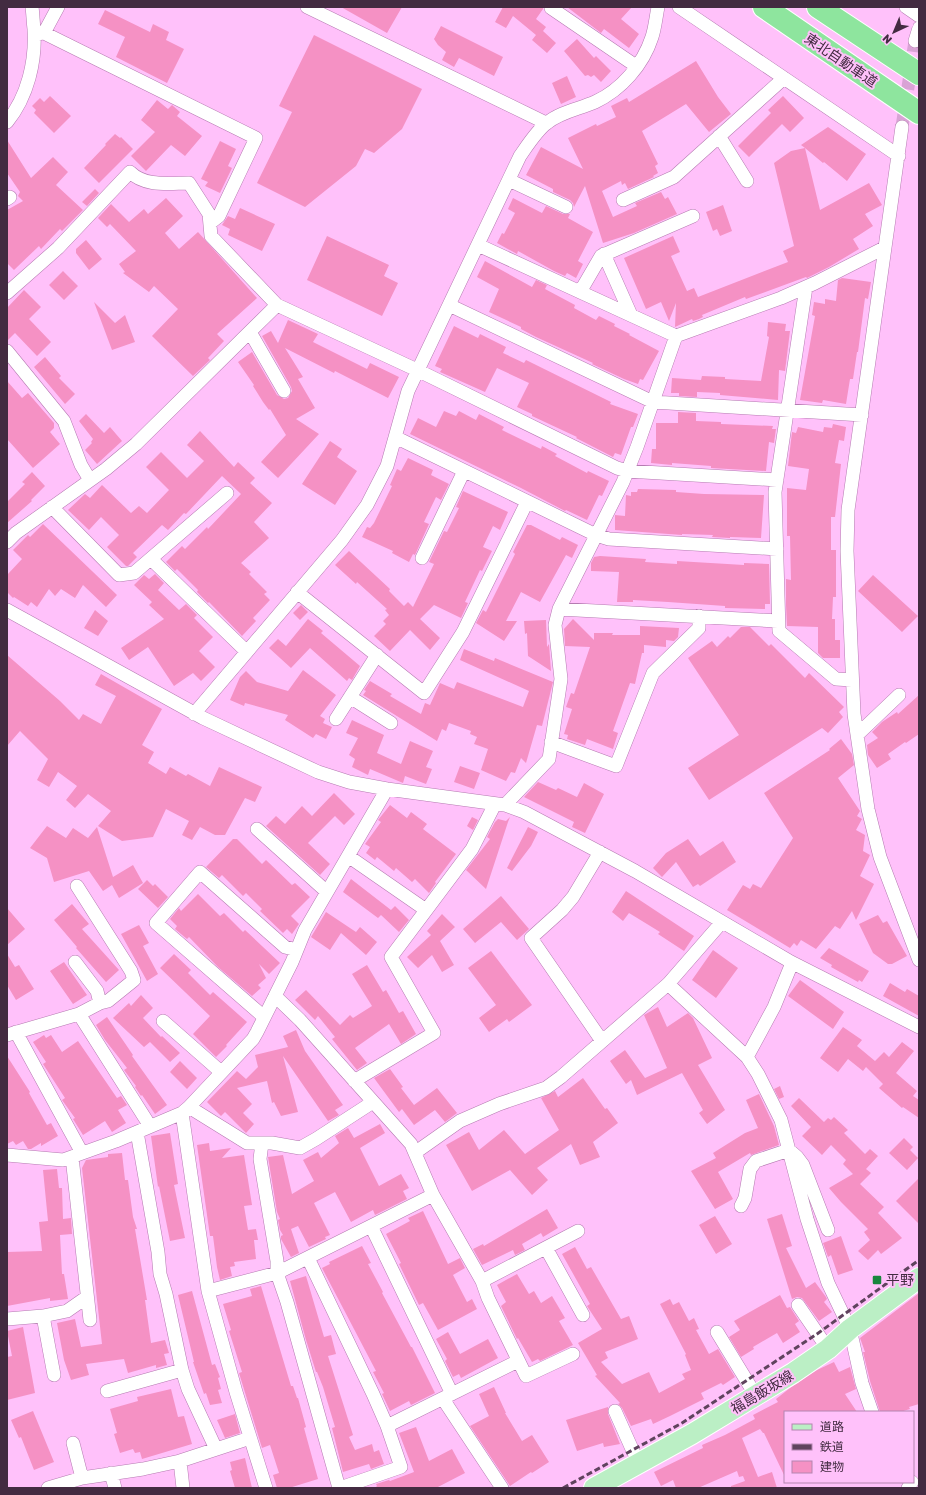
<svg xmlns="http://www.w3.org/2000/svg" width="926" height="1495" viewBox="0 0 926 1495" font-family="Rubik,'Noto Sans JP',sans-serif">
  <rect width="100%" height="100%" fill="#ffc1fa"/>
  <!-- building -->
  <path fill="#f591c4" d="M341,7H402L387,33Z
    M503,7H543V9L536,19L546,27L543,31L556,43L547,53L532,40L536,35L513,16L506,28L495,22Z
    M567,7H632L621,19L639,34L629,48L604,29L601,33Z
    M105,10L150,32L153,24L169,32L166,40L184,49L167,83L116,57L125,37L98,24Z
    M441,26L503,57L494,76L459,58L454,67L442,60L446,52L438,45L434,39Z
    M314,35L422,89L402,129L374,153L365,149L356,166L305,207L257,183L292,112L279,106Z
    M577,39L594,58L596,56L611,71L601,82L594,75L591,77L588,75L585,76L564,51Z
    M696,61L718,97L731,114L709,132L686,104L642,131L658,164L655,166L658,173L653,176L654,177L628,189L625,183L622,185L621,181L602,191L613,217L637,206L635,203L661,192L665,199L668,197L677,214L634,233L603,243L585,186L574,207L573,203L570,200L553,192V189L526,175L541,147L583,169L568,138L596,124L597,126L616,117L611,106L627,98L629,102Z
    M567,76L576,97L561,104L552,83Z
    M50,96L71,116L54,133L34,113L36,110L32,106L40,98L44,102Z
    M783,96L804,118L790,132L782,124L749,157L738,146L771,113L768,110Z
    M157,100L168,109L172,105L180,112L177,116L202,136L185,156L171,145L146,171L131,156L155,132L141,120Z
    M828,127L866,154L847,181L824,162L823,163L805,148L820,210L869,183L882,205L865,214L873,226L853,239L859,249L829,267L807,278L806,277L746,299L745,297L702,315L703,317L699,319L693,321L692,319L675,327L676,303L669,321L661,302L646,309L624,258L673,236L680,252L671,256L687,291L694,288L698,297L788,262L783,251L794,246L774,163L791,151L805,148L801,145Z
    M115,134L120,138L121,137L133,149L99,183L84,168L106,145L105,144Z
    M7,140L31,178L53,157L68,172L56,185L83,210L62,231L60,229L41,249L39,246L14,270L7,263V210L23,201L18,196L20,192L7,173Z
    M220,141L236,149L228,166L232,168L220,193L205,186L208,182L201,179Z
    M95,189L99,193L87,206L82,202Z
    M166,198L183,216L165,233L179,249L198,232L257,298L217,334L224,341L208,358L210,360L193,376L152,336L178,309L154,286L149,292L123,273L125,272L119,264L136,251L110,224L107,227L98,218L111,204L129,222L144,209L148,214Z
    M513,198L542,213L546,206L563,214H570L568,218L593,232L578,261L583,264L576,278L567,273L565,276L554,271L518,251L517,254L497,243L502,233L504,234L515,213L508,209Z
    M723,205L732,231L720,236L717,229L713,231L706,212Z
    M240,208L275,224L262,251L228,235L230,229L222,225L228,216L235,219Z
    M327,236L389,265L384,276L398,283L382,316L307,280Z
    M86,240L102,259L89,270L76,253V249Z
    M485,261L532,287L536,280L547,285L545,289L575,305L574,308L596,320L599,316L615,324L614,326L630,334L629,335L659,351L643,380L640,379L638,384L624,379L592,364L593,363L536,337L521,329V327L489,312L499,289L477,277Z
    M63,271L78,286L64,300L49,285Z
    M842,278L871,282L868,299L865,298L858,352H857L853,379H850L846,404L823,400L822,403L800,400L815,316L812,315L814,302L825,304V299L836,301L838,280Z
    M24,290L41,307L29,319L51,342L37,356L15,333L7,341V308Z
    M94,302L115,323L125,315L135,342L112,350Z
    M288,320L318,334L313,342L367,369L370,363L399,377L388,398L335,371L334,373L285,348L303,377L298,379L315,408L296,419L319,434L278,478L261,462L286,435L270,409L269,410L263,402L253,386L254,385L238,362L252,352L277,395L284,399L288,398L292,391L291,387L262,336L271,331L278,343Z
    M768,322L786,324L785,331H790L785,371L779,370L778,400L720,395V393L697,392V397L679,396V393H671L672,378L701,380L702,376L725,377V379L761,381L769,337L767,336Z
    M454,326L478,338L480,334L506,347L503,353L524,363L526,360L611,402L610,404L638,414L633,427H631L621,455L615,453L613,457L576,438L577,437L532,416V414L517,407L529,383L497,368L485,392L440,372L442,369L435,366Z
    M45,357L61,376L59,378L75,394L65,404L34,367Z
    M7,381L22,398L28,393L54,423V428L50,432L60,444L33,468L7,439Z
    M444,411L456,416L459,411L476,420L479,414L504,427L502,430L541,449L542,446L557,454L555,456L587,473L588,471L609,481L602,496L599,495L587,520L566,510L565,511L521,488L410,434L418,418L436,427Z
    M678,412L696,413V421L721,422V424L773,426L772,429H776L774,443L769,442L766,471L711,468V466L672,463V465L651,463L652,449H656V423H678Z
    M86,414L104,433L110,427L122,441L97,464L85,450L92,443L91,442L93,439L79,421Z
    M833,424L846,427L844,441L839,440L835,463L841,464L835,517H831V550H836V597H833L832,619H835V640H840V658H823L818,653V627L787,626L786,605V579L791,580L790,536H787V488L806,490L809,469L788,466L792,432L796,433L798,427L823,432L824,427L832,428Z
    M200,431L234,467L238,462L255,478L250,483L272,503L254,522L269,538L241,563L251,572L249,574L267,592L264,594L270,600L253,618L256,621L242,636L209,602L208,603L197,592L198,590L177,569L175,571L166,562L182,546L185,549L207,527L208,529L241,494L222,476L186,514L184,513L168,530L162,525L133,553L137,557L128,566H126L107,547L119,535L101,517L89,530L68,510L85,494L90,498L102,485L131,513L139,506L147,513L169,490L146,467L161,452L187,478L204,461L187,445Z
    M330,441L342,449L337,457L357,471L335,505L302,484Z
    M408,458L433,470L431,475L449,484L441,500L436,497L424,522L429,524L415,555L413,554L409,562L392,553L393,551L362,537L367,527L370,528L374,523L392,486L390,485L397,469L401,471Z
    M32,472L45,486L31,500L32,501L7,523V502L25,484L22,482Z
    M638,489L676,490V492L704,494L764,495L761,538L730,537V538L712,537L713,535L682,534V535L615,530V515L625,516L626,495L631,496V492H637Z
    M463,491L508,512L500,530L493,526L483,547L492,551L482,571L480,570L465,602L468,603L461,618L434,605L420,619L440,638L430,650L410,630L390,651L374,636L386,624L383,621L389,615L385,610L387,609L357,582L356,584L335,565L349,551L390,589L389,591L404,606L408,602L413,607L434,564L429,562L444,531L447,532L459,508L456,507Z
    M43,524L117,595L106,607L83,585L75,598L61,589L55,596L49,589L37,607L31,602L28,606L14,597L13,598L7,592V575L22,559L13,550L28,535L30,537Z
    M527,525H531L560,540L562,537L578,545L572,558L566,555L540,602L521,592L506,621H517L504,641L476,623L483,610L486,612L515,554L513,552Z
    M600,556L646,559L645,562L677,564V561L744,565V563L769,564L770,604H765V609L725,608V606L668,602L633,600V602H617L619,572L591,571V563L594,557Z
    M155,574L164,583L158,590L179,610L186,604L197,615L194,618L213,637L199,651L215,667L201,681L193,673L174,686L148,647L129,660L121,648L164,619L149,605L152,602L134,585L144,575L149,579Z
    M873,575L918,616L902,632L858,591Z
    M301,605L308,612L300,620L293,613Z
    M95,610L108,621L98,636L84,628Z
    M308,619L323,631L321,633L360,666L352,680L349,678L347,681L310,648L291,668L269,648L278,639L286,646Z
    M573,619L594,640V633H613L612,635H640V626L679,628L678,637L674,641L666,640V647L644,645V653H642L635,684L630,683L613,731L618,733L613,749L587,739L585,745L567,739L568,735L564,734L572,709L566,707L571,693L574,694L590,647L565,646L564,629Z
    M546,620L547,647L549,644L551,671L528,656L527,633L525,634L524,621Z
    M741,627H750L769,646L771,644L805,678L809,673L844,707L839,712L843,717L828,733L822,728L709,800L688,768L739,735L688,658L712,641L717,647L728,636L730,638Z
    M464,649L494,661L495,658L553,682L542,726L537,725L526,763L521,758L515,773L511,772L506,781L481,770L488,749L474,744L477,737L470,734L471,731L449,723L446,731L442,729L437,741L363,695L366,691L364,690L370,681L392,694L390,696L421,714L425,703L430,705L440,683L454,689L457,682L523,707L529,691L460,660Z
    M7,655L60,701L79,720L83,714L101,724L116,696L95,685L101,674L162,709L142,745L154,752L148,763L166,774L170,767L186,776L188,774L210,786L219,767L262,787L255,802L245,798L225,835H215L200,827L192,840L182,835L189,821L166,809L153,837L122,841L98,826L111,811L88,794L75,808L66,800L77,786L58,772L49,787L37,780L48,759L20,731L7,746Z
    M303,670L336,695L320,716L325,719L323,723L332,727L326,739L316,734L313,738L285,720L288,715L245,703L244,706L230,700L240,677L246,671L257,682L288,691Z
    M919,695V734L906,743L905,742L888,754L891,759L877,768L868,755L867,745L878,738L872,732L882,722L897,712L898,714Z
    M352,720L384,735L377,753L401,764L410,741L433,751L426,767L432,769L426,784L405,776L403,783L370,769L368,775L352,767L355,759L349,755L358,738L346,733Z
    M841,739L852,754L854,765L838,778L860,811L857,816L862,819L856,830L865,835L863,851L870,855L860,876L874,884L856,920L852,911L840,929L835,926L816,949L801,940L797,946L794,943L790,948L727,910L743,885L750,889L753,884L761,888L793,838L764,793L830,750L829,749Z
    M460,766L480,773L474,789L454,782Z
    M538,782L556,790L558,788L577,797L584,783L604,794L585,833L572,827L574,822L524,797Z
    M334,793L355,814L344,825L335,816L308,843L330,864L320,875L266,826L276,816L285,824L302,806L312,816Z
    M390,805L407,818L411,812L427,824L423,829L456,854L435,882L436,883L429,893L415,879L412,882L396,868L394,871L377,857L375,860L366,853L370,847L365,844L381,822L378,820Z
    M472,817L478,820L473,830L467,826Z
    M510,817L508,822L486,889L466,870L490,839L487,837L495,822L498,819L506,821Z
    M47,826L66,838L73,828L88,838L97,827L113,877L133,865L143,883L119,898L112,885L103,891L89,871L54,882L47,858L30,848Z
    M528,827L538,832L531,846L512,871L507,868Z
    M233,839H237L262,864L266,860L292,885L295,883L310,897L291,916L299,924L292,934L287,929L283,933L260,911L262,909L246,893L243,896L222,875L219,878L206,867Z
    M688,839L700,856L723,841L736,862L700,886L698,884L693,887L676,862L662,877L653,868L666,853Z
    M351,879L391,910L395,906L409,920L399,932L381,915L378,918L343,892Z
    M147,880L153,886L155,884L168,897L158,908L138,889Z
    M626,891L694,936L684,951L658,934L660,932L629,913L623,921L612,912Z
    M198,894L220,916L224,913L243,932L245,930L280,963L269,974L259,964L266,978L258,985L261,988L252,996L218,967L189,937L187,939L175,929L177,926L170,919L179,908L181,911Z
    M501,896L529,929L517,940L501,922L475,943L463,929Z
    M72,904L89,924L82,929L119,970L106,982L76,948L77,947L54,920Z
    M7,908L25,929L7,945Z
    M326,912L356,932L360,927L377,942L366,955L341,933L330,950L311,937Z
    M442,914L455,927L440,941L454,965L442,972L432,955L418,968L407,957L431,935L427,931Z
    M878,915L883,923L887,921L907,956L892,964H888L873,953L859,924Z
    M139,925L149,943L143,946L158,974L147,981L121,934Z
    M829,948L869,971L862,982L859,980L858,982L831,967L832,965L820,958Z
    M713,950L738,968L716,998L692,980Z
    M491,951L532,1005L509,1022L507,1019L489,1032L479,1018L496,1005L468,968Z
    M7,954L15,967L19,965L34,989L16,1000L7,985Z
    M174,954L191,970L188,973L210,995L213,992L247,1022L226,1045L227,1046L216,1057L193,1034L210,1016L160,968Z
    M64,962L87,995L73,1004L50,971Z
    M367,965L383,992L386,990L399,1013L403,1011L416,1034L401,1044L389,1024L355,1048L367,1063L357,1070L332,1039L335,1037L318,1016L315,1020L295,1000L306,990L340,1025L350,1015L353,1018L372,1006L352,974Z
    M800,980L844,1012L833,1029L788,996Z
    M890,983L905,992L907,989L919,996V1016L883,996Z
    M141,995L153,1008L143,1018L161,1037L162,1036L180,1053L170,1062L150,1042L144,1047L113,1018L129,1003L131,1006Z
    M658,1007L667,1027L688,1013L693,1018L712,1058L698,1065L725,1110L707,1124L699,1113L703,1110L682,1073L637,1095L631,1080L626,1084L610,1061L625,1050L645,1078L667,1068L644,1015Z
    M107,1017L133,1055L132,1056L167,1105L155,1114L142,1095L141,1096L135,1087L136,1086L124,1070L127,1068L105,1040L96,1025Z
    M843,1027L862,1040L857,1046L875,1061L884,1052L889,1057L902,1042L914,1051L896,1073L917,1091L913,1096L919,1100V1118L903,1107L902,1108L879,1088L883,1084L866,1067L863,1071L848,1059L838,1072L820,1058Z
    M296,1030L305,1051L343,1105L335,1110L339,1115L328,1121L283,1056L298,1112L281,1116L274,1102L272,1103L267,1081L237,1088L252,1104L243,1113L254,1124L246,1133L225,1112L221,1116L207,1102L237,1071L246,1079L258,1067L255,1055L288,1047L283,1036Z
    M44,1035L46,1038L51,1035L62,1052L78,1041L117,1098L121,1096L127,1105L118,1110L126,1123L112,1132L105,1121L83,1135L73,1119L75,1118L62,1100L65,1098L43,1064L46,1062L33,1042Z
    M7,1056L30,1092L29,1093L47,1125L51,1123L58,1136L41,1146V1143L31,1149H28L23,1141L16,1145L13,1141L7,1144Z
    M180,1061L197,1078L187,1089L170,1072Z
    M390,1069L403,1087L401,1088L414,1105L437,1088L457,1113L445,1122L435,1110L414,1125L402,1109L399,1112L374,1078Z
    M583,1078L605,1109L607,1108L618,1123L593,1142L600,1157L580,1165L571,1144L537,1168L548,1180L532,1195L510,1170L472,1191L446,1145L469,1132L479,1150L504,1130L525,1154L559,1130L541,1098L555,1091L558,1097Z
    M780,1086L784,1097L779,1099L774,1089Z
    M759,1094L774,1126L779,1145L751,1155L750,1153L718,1172L733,1199L715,1209L691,1171L716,1158L713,1153L745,1133L758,1128L746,1100Z
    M799,1098L824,1122L828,1118L831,1120L834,1117L848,1130L844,1133L865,1154L870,1149L878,1156L866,1169L871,1173L860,1184L884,1207L878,1213L902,1238L881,1254L878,1250L868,1260L858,1251L870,1240L864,1232L868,1229L841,1202L829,1188L853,1174L843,1164L846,1160L831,1145L822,1155L802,1136L811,1127L791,1106Z
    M380,1124L385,1133L360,1148L379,1186L401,1174L409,1188L403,1191L407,1199L375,1215L373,1210L351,1222L335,1192L314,1203L330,1235L325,1237L326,1239L309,1247L298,1226L291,1229L299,1253L291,1257L281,1239V1236L283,1235L280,1230L278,1220L280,1219L277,1212L268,1157L283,1155L292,1194L314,1181L303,1160L318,1152L321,1158L339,1143L335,1136L348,1128L354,1138Z
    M170,1133L178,1184L174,1185L185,1238L170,1241L159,1186L158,1187L151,1136Z
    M904,1138L913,1147L910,1150L918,1158L907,1170L889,1153Z
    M209,1143L210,1151L231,1148L222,1158L244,1155L252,1205L244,1206L248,1230L256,1229L258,1240H254L256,1259L234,1262L235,1266L230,1267L232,1276L220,1280L217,1267L213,1236H210L197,1145Z
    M122,1153L125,1180H128L133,1217L137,1229H135L147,1300H145L151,1343L165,1340L169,1353L164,1354L167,1365L156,1368V1365L128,1373L124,1359L86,1364L89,1375L71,1380L64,1360L57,1323L75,1319L81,1347L102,1344L82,1168L86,1160L108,1157V1154Z
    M57,1169L59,1188H62L63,1219L71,1218L72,1234L60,1235L62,1274H64L68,1299L50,1301V1298L7,1306V1252L42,1251L39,1222L48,1221L43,1170Z
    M919,1178V1224L896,1201Z
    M547,1209L558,1228L543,1237L541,1233L522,1244L525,1250L515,1255L513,1250L482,1265L473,1249L483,1244L484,1246Z
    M423,1211L448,1264L460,1258L465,1268L453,1275L467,1302L472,1299L477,1309L438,1330L423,1303L419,1305L399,1264L401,1263L386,1234L410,1221L408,1218Z
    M782,1214L792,1246L786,1248L806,1288L815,1282L826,1297L827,1299L824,1302L832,1312L819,1321L802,1298L797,1297L792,1299L767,1219Z
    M715,1216L732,1244L716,1254L699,1225Z
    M841,1236L853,1270L838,1275L831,1255L828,1257L823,1243Z
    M362,1246L371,1263L368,1264L383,1292L382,1293L411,1347H412L435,1393L411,1405L409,1401L390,1411L382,1394L384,1393L373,1372L376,1371L322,1268L330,1264L329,1262Z
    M575,1247L587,1269L591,1267L621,1319L629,1316L638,1339L605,1352L608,1358L601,1362L622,1384L649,1372L659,1393L685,1379L682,1374L691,1370L685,1355L686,1354L660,1304L670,1299L673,1305L679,1302L689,1321L694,1318L699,1329L696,1330L709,1354L718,1349L735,1377L723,1385L721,1383L701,1393L704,1399L670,1416L653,1424L651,1419L631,1426L622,1408L618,1404L620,1403L595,1376L597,1375L578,1343L602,1329L587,1306L590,1304L562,1254Z
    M517,1274L529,1294L534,1291L541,1303L552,1296L565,1318L559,1321L573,1345L540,1361L538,1359L532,1362L518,1338L517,1339L501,1306L506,1302L497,1285Z
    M306,1276L324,1337L331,1335L336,1354L328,1356L353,1435L349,1437L355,1450L372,1444L374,1452L379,1450L384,1464L371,1469L369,1464L343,1472L332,1428L335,1427L323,1387L317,1372H316L306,1340L290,1281Z
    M261,1286L291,1386H293L297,1398H298L306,1427L304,1428L318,1479L289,1488H277L273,1475L279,1473L270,1445L262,1448L239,1373L242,1372L229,1331L231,1330L223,1304L252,1296L250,1289Z
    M192,1291L212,1365L215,1364L220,1377L218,1378L221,1389L218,1390L222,1403L210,1405L206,1393L204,1394L193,1362H194L178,1295Z
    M919,1293V1404L909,1407L910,1409L900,1412H880L870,1381L863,1352H865L860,1338Z
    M780,1295L787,1308L790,1307L799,1321L795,1324L800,1332L783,1343L777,1333L753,1347L754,1349L741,1357L729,1337L740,1330L734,1321Z
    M23,1327L35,1393L7,1400V1357L12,1356L7,1331Z
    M448,1332L460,1354L488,1339L498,1358L461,1378L459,1374L453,1377L445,1361L447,1359L436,1339Z
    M834,1362L839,1372L850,1367L856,1389L845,1394L857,1412H785V1477L764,1433H763L760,1429L742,1438L758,1477L772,1472L777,1488H731V1486L745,1481L743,1476L739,1477L737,1471L698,1488H676L673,1480L661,1486L654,1472L703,1448L702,1445L725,1435L755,1419L753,1415L778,1402L776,1399L790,1388L817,1370Z
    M494,1387L506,1413H505L522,1441L532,1435L549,1462L532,1473L531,1472L510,1486L470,1426L489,1416L479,1394Z
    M171,1389L178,1417L184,1416L192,1444L142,1459L140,1452L135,1453L133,1449L120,1453L114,1434L117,1433L110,1409L138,1401L137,1397Z
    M608,1407V1414L620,1444L604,1447L603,1443L577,1451L566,1420Z
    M33,1411L54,1462L34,1470L21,1437L19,1438L11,1420Z
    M235,1414L240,1433L225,1438L217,1420Z
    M416,1427L429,1461L452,1449L465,1473L436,1488H375L377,1486L376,1484L389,1480L390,1481L414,1472L399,1433Z
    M245,1458L252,1488H235L230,1471L232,1470L230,1462Z"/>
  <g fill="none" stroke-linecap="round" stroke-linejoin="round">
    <!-- street-tunnel -->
    <path stroke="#d9a3d5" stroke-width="13" stroke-dasharray="13 6" stroke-linecap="butt" d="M902,127L915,41"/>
    <defs>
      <path id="street" d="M307,7L546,123
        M679,7L899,156
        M906,7L919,16
        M551,8L636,66
        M44,33L256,138L219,216L210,223
        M36,34L44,33L58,7
        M915,41L919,28
        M7,122C28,96 36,61 34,29C33,21 33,14 32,7
        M902,127L848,510L847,551L854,714L868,809L880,857L919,960
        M719,136L747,181
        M509,180L566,207
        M7,199L10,197
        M623,200L674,177L784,78
        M478,245L676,336L781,298L815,283L884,248
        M604,254L631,315
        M806,287L775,492L779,631L836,679L852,680
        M580,292L601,256L693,216
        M7,293L58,248L130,172C145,187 169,183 189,183L209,214L211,236L277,305L417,370L617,468L627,471L777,480
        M449,305L653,402L862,415
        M250,332L284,391
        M7,351L64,421L81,465L90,480
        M395,437L596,535L609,539L777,549
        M52,507L119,575L134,573L227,493
        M7,542L16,533L106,469L136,444L277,305
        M422,558L464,471
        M151,559L247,652
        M297,592L424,693L463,632L527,502
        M559,609L778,621
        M7,610L203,718L318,772L349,782L387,789L505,805L524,812L635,871L791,962L919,1027
        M350,697L391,723
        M194,714L342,540L367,505L387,466L408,391L520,156C527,146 537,130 547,123C560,112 579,109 595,102C621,90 643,65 652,37C655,28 656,17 658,7
        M336,719L377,655
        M857,735L899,695
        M551,742L616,766L653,673L699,628V616
        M505,805L549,759L561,679L555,625L559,609L623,482L637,447L676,336
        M257,829L327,892
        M600,852L573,897L562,910L531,938L602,1041
        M348,856L426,910
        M75,962L97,991L100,1003
        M668,984L747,1057L758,1074L781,1120L807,1219L828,1283L850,1329L862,1383L872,1412
        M275,996L300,1020L411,1144L433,1195L482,1281L488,1298L526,1376L573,1354
        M79,1014L150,1126
        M264,1017L156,923L200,872L285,947L297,950
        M163,1021L221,1072
        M16,1032L82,1153
        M7,1035L79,1014L100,1003L108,1001L134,980L131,971L77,886
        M747,1057L774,1007L792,963
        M354,1081L434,1033L391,957L472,849L495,804
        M189,1107L247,1143H272L300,1148L316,1139L373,1102
        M182,1113L208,1291L236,1392L266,1488
        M137,1132L158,1252L160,1274L166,1294L182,1370L188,1389L216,1449
        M262,1143L260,1159L277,1261V1273L287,1302L339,1488
        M416,1152L460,1121L499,1104L546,1088L561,1077L668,984L722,922
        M7,1155L63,1160L116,1141L182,1113L189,1107L253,1039L257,1032L292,962L305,930L387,789
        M72,1157L90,1320
        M741,1206L745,1198L750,1169L756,1161L789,1150L797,1157L803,1165L828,1230
        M371,1226L452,1394
        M546,1248L583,1315
        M308,1258L373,1394L387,1426L401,1467L340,1488
        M482,1281L578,1231
        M208,1291L277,1273L433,1195
        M798,1305L828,1349
        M43,1316L54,1375
        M7,1319L43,1316L67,1311L87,1297
        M717,1332L756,1396
        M107,1391L182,1370
        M443,1399L502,1488
        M615,1411L632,1449L640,1464
        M387,1426L518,1361
        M73,1443L82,1478
        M180,1461L183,1488
        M111,1473L115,1488
        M48,1488L82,1478L143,1469L180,1461L250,1438
        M908,1488L912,1482"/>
      <path id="primary" d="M594,1488L692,1434L793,1373L828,1349L850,1329L919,1278"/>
      <path id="highway" d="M764,7L919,113
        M818,7L919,74"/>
    </defs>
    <!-- street casing -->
    <use href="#street" stroke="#b57bb1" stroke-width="14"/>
    <!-- primary casing -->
    <use href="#primary" stroke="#fff" stroke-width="22"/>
    <!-- highway casing -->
    <use href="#highway" stroke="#fff" stroke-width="24"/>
    <!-- street -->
    <use href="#street" stroke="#fff" stroke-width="13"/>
    <!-- primary -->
    <use href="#primary" stroke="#bbefc5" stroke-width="20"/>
    <!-- highway -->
    <use href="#highway" stroke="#8ee59e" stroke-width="22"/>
    <!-- rail -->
    <path stroke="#60435e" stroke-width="3" stroke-dasharray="6 3" stroke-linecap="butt" d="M563,1488L682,1423L817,1334L919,1260"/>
  </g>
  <!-- markers -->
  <rect fill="#19863d" stroke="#ffc1fa" stroke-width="1.5" x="872" y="1275" width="10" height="10" rx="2"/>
  <g text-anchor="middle" stroke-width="4" stroke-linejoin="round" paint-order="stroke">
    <!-- street labels -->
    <g font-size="14" fill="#432b41" stroke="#ffc1fa">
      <text transform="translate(841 60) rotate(34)" y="5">東北自動車道</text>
      <text transform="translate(762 1392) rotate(-31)" y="5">福島飯坂線</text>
    </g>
    <!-- poi labels -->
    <g font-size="14" fill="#432b41" stroke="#ffc1fa" text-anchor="start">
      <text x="886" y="1285">平野</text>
    </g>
  </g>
  <!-- border -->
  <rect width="926" height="1495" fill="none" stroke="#432b41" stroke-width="16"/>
  <!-- legend -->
  <rect x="784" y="1411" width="130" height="72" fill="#ffc1fa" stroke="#b485b0"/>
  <rect x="792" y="1424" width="20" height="6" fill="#bbefc5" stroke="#b485b0"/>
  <text x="820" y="1431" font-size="12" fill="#432b41">道路</text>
  <rect x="792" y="1444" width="20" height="6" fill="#60435e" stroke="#b485b0"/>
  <text x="820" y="1451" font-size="12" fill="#432b41">鉄道</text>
  <rect x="792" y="1461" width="20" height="12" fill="#f591c4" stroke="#b485b0"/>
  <text x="820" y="1471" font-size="12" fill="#432b41">建物</text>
  <!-- north arrow -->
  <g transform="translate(894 32) rotate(224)" stroke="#ffc1fa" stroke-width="3" paint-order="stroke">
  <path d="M0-3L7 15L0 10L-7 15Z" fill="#432b41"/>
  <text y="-6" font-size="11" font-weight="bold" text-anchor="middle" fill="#432b41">N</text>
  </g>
</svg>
